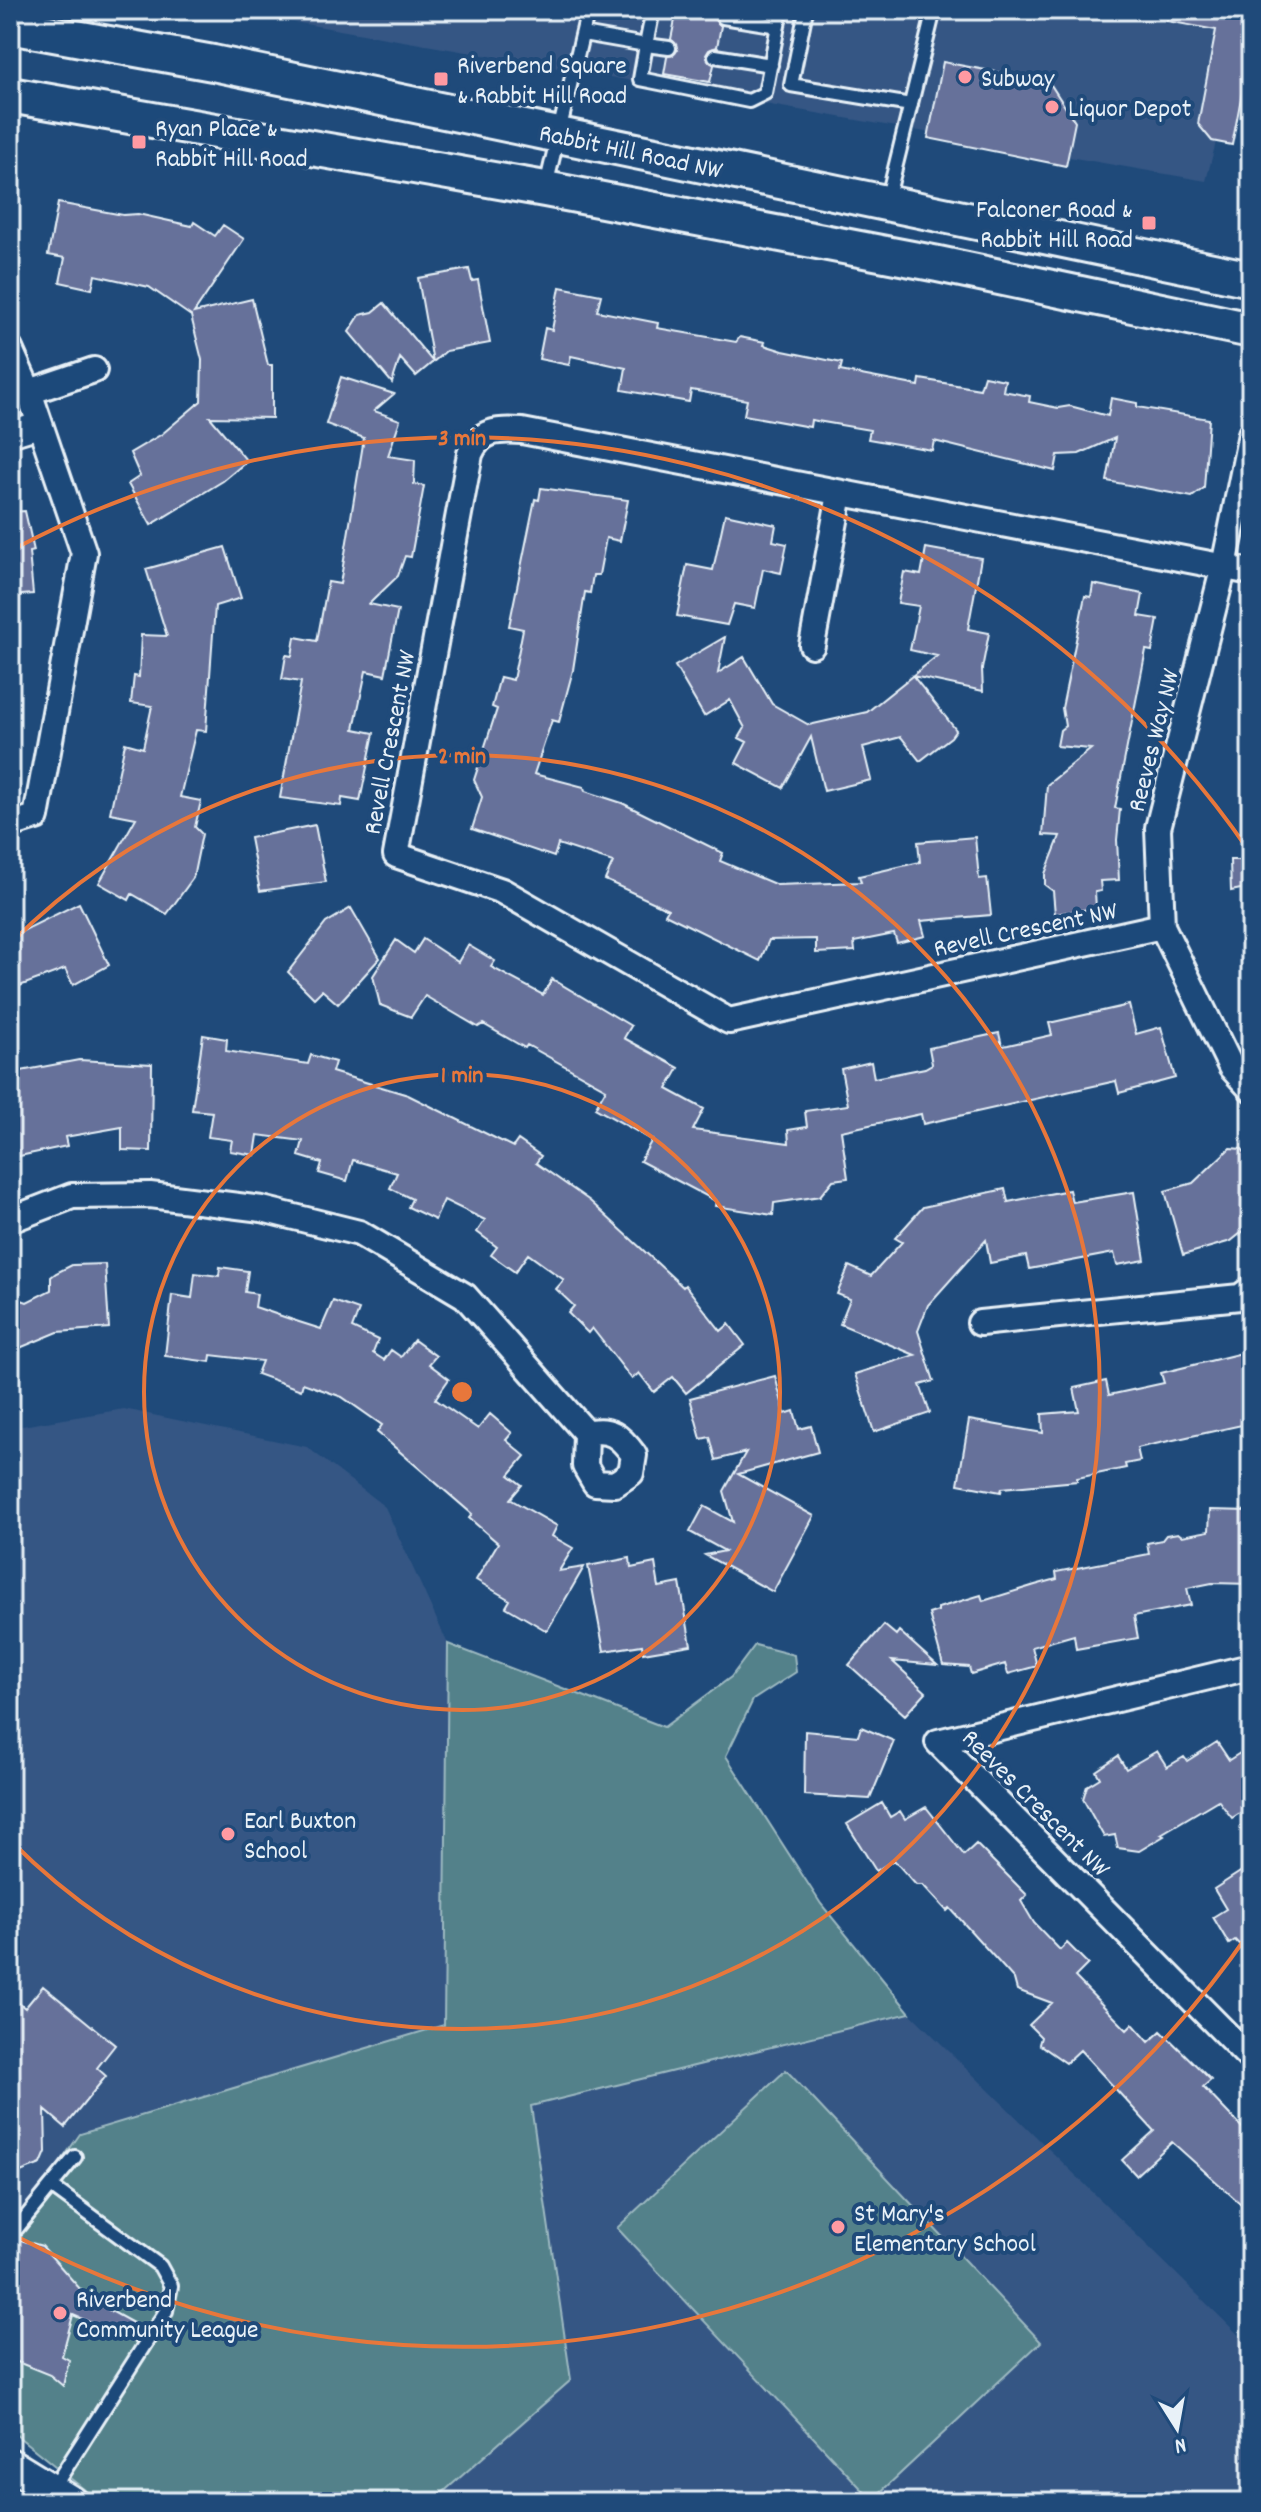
<svg xmlns="http://www.w3.org/2000/svg" width="1261" height="2512" viewBox="0 0 1261 2512" font-family="Dekko,sans-serif">
  <rect width="100%" height="100%" fill="#1f4a7a"/>
  <filter id="ink" filterUnits="userSpaceOnUse"><feTurbulence type="fractalNoise" baseFrequency=".0125" numOctaves="2"/><feDisplacementMap in="SourceGraphic" scale="16" xChannelSelector="R" yChannelSelector="G"/><feConvolveMatrix kernelMatrix="1 2 1 2 8 2 1 2 1" color-interpolation-filters="sRGB"/></filter>
  <g filter="url(#ink)">
    <!-- built -->
    <path fill="#345684" d="M225,10H1250L1206,181Z
      M124,1409L307,1447L385,1507L448,1644L444,2025L80,2134L10,2234V1428Z
      M910,2013L1251,2347V2502H432L571,2380L531,2106Z"/>
    <!-- green -->
    <path fill="#52818a" stroke="#9db9c1" stroke-width="2" d="M448,1644L664,1727L731,1677L755,1645L794,1655L796,1672L753,1700L726,1756L821,1904L910,2013L531,2106L571,2380L432,2502H100L10,2430V2234L80,2134L444,2025Z
      M786,2070L1041,2342L872,2500L617,2228Z"/>
    <!-- building -->
    <path fill="#66719a" stroke="#e8f1f8" stroke-width="2" d="M677,10H718L714,19L721,26L717,47L709,50L706,55L714,65L710,82L664,74L667,57L678,50L671,39Z
      M1168,10H1251V46L1232,145L1212,141L1198,124L1216,30L1167,21Z
      M943,62L1049,82L1075,122L1066,166L928,138Z
      M58,203L123,215L138,214L192,226L194,222L215,236L223,225L244,239L194,313L252,299L268,365H272V418L210,417L247,461L223,481L151,525L128,484L140,476L130,453L162,434L201,401L202,360L191,316L149,287L95,275L92,289L60,282L65,258L48,255Z
      M469,269L472,281L478,280L490,343L446,351L433,362L418,278Z
      M560,287L601,295L597,311L658,323L657,328L736,342L740,337L765,342L764,345L783,351L842,363L840,371L919,386L920,379L980,389L984,376L1005,380L1003,391L1030,396L1029,402L1058,408L1070,406L1108,416L1111,398L1137,403V407L1209,419L1204,488L1192,497L1107,481L1115,438L1079,454L1058,455L1055,471L934,441L932,450L868,439L870,430L811,420L810,427L744,415L747,400L691,390L689,402L622,390L626,368L571,356L569,365L539,359L545,328L552,330Z
      M384,303L433,362L416,376L400,358L392,383L349,332L360,315L373,312Z
      M341,377L394,394L374,411L400,420L388,456L415,460L414,484L424,486L411,557L405,556L398,576L369,604L398,610L385,675L366,671L354,729L374,733L360,801L342,798L341,806L280,798L301,682L282,679L286,655L292,656L295,637L317,641L328,582L340,584L364,438L326,424Z
      M541,488L628,500L620,541L606,538L599,575H593L590,593L585,592L573,670L559,722L552,720L534,774L584,787L585,791L622,803L723,853L720,861L777,885L861,882L859,876L920,862L918,842L975,837L979,879L987,878L991,915L921,921L925,936L897,943L894,934L854,942L855,951L816,953V939L769,940L760,961L665,914L668,909L605,880L613,862L558,844L554,857L472,829L482,797L474,780L497,709L492,707L500,677L513,680L523,629L509,626L535,499L539,500Z
      M25,511L34,551L29,552L33,594L10,596V512Z
      M725,514L776,525L773,541L787,544L781,573L763,569L755,608L734,604L727,625L677,616L687,565L713,570Z
      M225,547L241,598L215,606L206,731L196,730L180,797L201,801L195,827L202,834L193,878L167,914L132,894L129,900L99,883L136,818L110,813L125,743L143,748L152,706L131,703L134,676L139,677L141,635L167,636L146,569Z
      M926,548L981,558L968,629L989,633L982,669L983,691L913,676L956,730L951,737L920,761L901,737L863,747L871,780L824,791L811,737L783,788L736,763L747,742L739,738L745,728L730,700L704,716L675,666L725,637L718,673L744,657L772,704L809,725L867,712L937,656L910,650L919,606L898,603L904,572L921,575Z
      M1093,584L1143,594L1139,616L1158,619L1152,651L1146,650L1115,808L1120,809L1117,840L1119,880L1100,881L1101,891L1095,892L1096,908L1055,914L1053,891L1045,885V874L1060,836L1043,835L1047,785L1091,749L1057,746L1060,730L1065,726L1062,708L1085,596L1091,597Z
      M315,825L326,882L260,891L250,838Z
      M1230,860H1251V887L1231,891Z
      M79,903L109,965L73,985L65,969L17,987L10,970V937Z
      M351,908L380,958L338,1004L322,990L314,998L288,972L326,923Z
      M423,939L458,962L468,945L495,961L491,967L543,995L552,979L631,1026L624,1038L679,1068L667,1089L704,1109L693,1130L789,1143L788,1130L807,1127L805,1111L848,1105L841,1069L871,1062L874,1078L925,1068L932,1064L929,1048L999,1033L1002,1046L1008,1045L1052,1035L1049,1023L1129,1005L1136,1034L1161,1027L1175,1078L1119,1093L1116,1081L923,1124L921,1114L841,1131L848,1178L833,1180L820,1196L774,1203L773,1215L715,1206L716,1201L640,1161L652,1140L595,1108L606,1089L527,1045L525,1048L483,1024L478,1027L425,996L411,1017L380,1005L373,976L396,940L414,953Z
      M203,1035L227,1039L226,1051L308,1064L311,1055L335,1062L332,1072L408,1095L513,1147L518,1140L541,1156L536,1163L590,1201L683,1287L685,1285L721,1331L729,1324L745,1345L686,1393L673,1377L654,1392L639,1373L632,1379L592,1328L588,1333L568,1313L574,1306L556,1289L564,1280L528,1254L515,1272L491,1255L497,1247L477,1232L485,1220L444,1200L435,1220L408,1207L412,1199L390,1188L397,1173L353,1160L347,1181L319,1173L322,1163L299,1156L303,1141L258,1135L255,1155L230,1151L232,1140L208,1137L212,1112L192,1110Z
      M79,1060L152,1064L151,1151L122,1150V1127L65,1137L67,1146L10,1158V1073Z
      M1230,1148L1242,1149L1251,1161V1225L1231,1241L1183,1255L1165,1191L1193,1183Z
      M1005,1189L1008,1202L1069,1190L1072,1202L1134,1192L1145,1260L1117,1265L1114,1253L1029,1269L1026,1256L990,1263L986,1240L928,1305L918,1331L934,1381L920,1385L930,1413L874,1432L855,1374L915,1355L840,1324L850,1299L837,1294L849,1266L871,1276L902,1242L895,1238L923,1207Z
      M105,1264L109,1328L58,1332L10,1352V1296L27,1302L51,1290V1277L56,1273L72,1265Z
      M220,1267L248,1271L245,1292L257,1294L255,1307L299,1322L321,1329L333,1301L359,1310L352,1328L378,1340L373,1353L384,1360L391,1350L401,1357L414,1340L436,1356L429,1364L449,1379L435,1399L478,1429L490,1414L512,1433L506,1440L525,1456L509,1475L522,1485L510,1499L557,1526L552,1536L573,1548L559,1571L584,1567L547,1631L506,1607L510,1600L476,1580L498,1543L469,1518L472,1514L377,1432L382,1425L342,1397L303,1383L301,1390L257,1374L262,1361L211,1355L210,1362L165,1356L172,1295L192,1298L195,1273L219,1276Z
      M1246,1352L1251,1370V1423L1137,1448L1140,1461L1125,1464L1126,1468L1077,1478V1481L1002,1488L1001,1492L958,1484L969,1420L1043,1433L1042,1414L1079,1411L1074,1388L1106,1381L1109,1395L1164,1383L1161,1373Z
      M775,1376L785,1414L794,1411L799,1429L811,1426L818,1452L738,1474L814,1516L773,1592L705,1555L725,1551L690,1532L704,1506L733,1522L724,1491L746,1452L716,1460L710,1437L701,1439L690,1398Z
      M1210,1510L1251,1511V1584L1212,1583L1187,1588L1191,1605L1134,1616L1138,1638L1076,1649L1074,1635L1032,1647L1037,1666L1008,1674L1005,1664L971,1674L969,1667L943,1665L929,1614L938,1611V1608L981,1595L983,1601L1035,1585L1057,1579L1056,1572L1149,1554L1147,1543L1162,1540L1166,1535L1178,1533L1182,1536L1209,1531Z
      M630,1558L631,1568L655,1563L659,1587L680,1583L691,1645L643,1653L642,1645L604,1651L588,1566Z
      M884,1625L896,1635L899,1631L937,1665L892,1661L926,1692L905,1715L849,1665Z
      M861,1727L894,1741L870,1799L804,1795L805,1731L858,1736Z
      M1217,1742L1229,1760L1251,1746V1806L1232,1818L1218,1800L1161,1834L1164,1836L1139,1851L1118,1848L1115,1835L1104,1837L1083,1799L1087,1786L1100,1778L1096,1771L1118,1756L1126,1769L1157,1751L1167,1767L1184,1757L1187,1761Z
      M882,1803L890,1817L900,1811L905,1819L926,1807L964,1855L976,1844L1027,1895L1021,1901L1034,1923L1060,1950L1067,1943L1088,1964L1075,1977L1127,2030L1133,2024L1149,2042L1161,2031L1211,2080L1203,2087L1251,2137V2213L1172,2142L1136,2175L1122,2160L1154,2131L1080,2050L1066,2063L1039,2044L1041,2037L1029,2025L1052,2003L1017,1990L1014,1979L950,1908L947,1911L923,1885H916L894,1860L876,1871L847,1824Z
      M1251,1865V1957L1235,1940L1229,1944L1213,1917L1226,1909L1214,1889Z
      M43,1986L115,2045L97,2068L106,2076L65,2127L45,2110L46,2152L41,2164L10,2176V1996L25,2008Z
      M10,2237L42,2246L89,2299L142,2328L135,2342L73,2315L62,2356L69,2360L63,2386L50,2375L10,2359Z"/>
    <g fill="none" stroke-linecap="round" stroke-linejoin="round">
      <defs>
        <path id="service" d="M653,10L646,45L669,48
          M806,10L791,85L911,105
          M723,17L778,26
          M583,34L646,45L640,79L749,101L765,93L781,10
          M715,56L771,65
          M546,186L588,10
          M887,201L934,10
          M51,2186L75,2157
          M17,2228L51,2186L160,2266L171,2286L166,2311L52,2490"/>
        <path id="minor" d="M10,349L29,392L84,553L36,817L10,825
          M29,392L94,370
          M10,434L39,425
          M1251,434L1224,566L1158,828L1162,926L1231,1067L1251,1089
          M812,645L840,494
          M1162,926L729,1021L502,891L396,855L470,454C480,430 498,429 522,431L1251,572
          M10,1220L72,1196L150,1195L262,1209L359,1233L465,1296L586,1433L585,1466L595,1483L615,1484L631,1473L634,1455C620,1436 610,1427 586,1433
          M980,1323L1240,1297L1251,1289
          M1246,1668L938,1742L1251,2059"/>
        <path id="tertiary" d="M10,2464L72,2502"/>
        <path id="secondary" d="M10,26L213,63L1251,279
          M10,95L545,189L938,264L1251,330"/>
      </defs>
      <!-- service casing -->
      <use href="#service" stroke="#e8f1f8" stroke-width="18"/>
      <!-- minor casing -->
      <use href="#minor" stroke="#e8f1f8" stroke-width="30"/>
      <!-- tertiary casing -->
      <use href="#tertiary" stroke="#e8f1f8" stroke-width="36"/>
      <!-- secondary casing -->
      <use href="#secondary" stroke="#e8f1f8" stroke-width="40"/>
      <!-- service -->
      <use href="#service" stroke="#1f4a7a" stroke-width="12"/>
      <!-- minor -->
      <use href="#minor" stroke="#1f4a7a" stroke-width="24"/>
      <!-- tertiary -->
      <use href="#tertiary" stroke="#1f4a7a" stroke-width="30"/>
      <!-- secondary -->
      <use href="#secondary" stroke="#1f4a7a" stroke-width="34"/>
    </g>
  </g>
  <!-- distance rings -->
  <g fill="none" stroke="#e8773b" stroke-width="4">
    <circle cx="462" cy="1392" r="318"/>
    <path d="M12 942A637 637 0 1 1 12 1842"/>
    <path d="M1249 1933A955 955 0 0 1 14 2235M14 549A955 955 0 0 1 1249 851"/>
  </g>
  <!-- markers -->
  <g fill="#ff9aa2" stroke="#1f4a7a" stroke-width="3">
    <circle cx="965" cy="77" r="8"/>
    <rect x="433" y="71" width="16" height="16" rx="4"/>
    <circle cx="1052" cy="107" r="8"/>
    <rect x="131" y="134" width="16" height="16" rx="4"/>
    <rect x="1141" y="215" width="16" height="16" rx="4"/>
    <circle cx="228" cy="1834" r="8"/>
    <circle cx="838" cy="2227" r="8"/>
    <circle cx="60" cy="2313" r="8"/>
  </g>
  <g text-anchor="middle" stroke-width="8" stroke-linejoin="round" paint-order="stroke">
    <!-- poi labels -->
    <g font-size="26" fill="#e8f1f8" stroke="#1f4a7a" text-anchor="start">
      <text x="457" y="73">Riverbend Square<tspan x="457" dy="30">&amp; Rabbit Hill Road</tspan></text>
      <text x="981" y="86">Subway</text>
      <text x="1068" y="116">Liquor Depot</text>
      <text x="155" y="136">Ryan Place &amp;<tspan x="155" dy="30">Rabbit Hill Road</tspan></text>
      <text x="1133" y="217" text-anchor="end">Falconer Road &amp;<tspan x="1133" dy="30">Rabbit Hill Road</tspan></text>
      <text x="244" y="1828">Earl Buxton<tspan x="244" dy="30">School</tspan></text>
      <text x="854" y="2221">St Mary's<tspan x="854" dy="30">Elementary School</tspan></text>
      <text x="76" y="2307">Riverbend<tspan x="76" dy="30">Community League</tspan></text>
    </g>
    <!-- street labels -->
    <g font-size="26" fill="#e8f1f8" stroke="#1f4a7a">
      <text transform="translate(631 150) rotate(12)" y="9">Rabbit Hill Road NW</text>
      <text transform="translate(1152 740) rotate(-76)" y="9">Reeves Way NW</text>
      <text transform="translate(388 742) rotate(-79)" y="9">Revell Crescent NW</text>
      <text transform="translate(1025 928) rotate(-12)" y="9">Revell Crescent NW</text>
      <text transform="translate(1037 1802) rotate(45)" y="9">Reeves Crescent NW</text>
    </g>
  </g>
  <circle cx="462" cy="1392" r="12" fill="#e8773b" stroke="#1f4a7a" stroke-width="4"/>
  <g font-size="24" text-anchor="middle" font-weight="bold" fill="#e8773b" stroke="#1f4a7a" stroke-width="8" stroke-linejoin="round" paint-order="stroke">
    <text x="462" y="445">3 min</text>
    <text x="462" y="763">2 min</text>
    <text x="462" y="1082">1 min</text>
  </g>
  <!-- margin -->
  <rect width="1261" height="2512" fill="none" stroke="#1f4a7a" stroke-width="40"/>
  <rect x="20" y="20" width="1221" height="2472" fill="none" stroke="#e8f1f8" stroke-width="3" filter="url(#ink)"/>
  <!-- north arrow -->
  <g transform="translate(1177 2428) rotate(169)" stroke="#1f4a7a" stroke-width="6" paint-order="stroke">
  <path d="M0-6L14 30L0 20L-14 30Z" fill="#e8f1f8"/>
  <text y="-12" font-size="22" font-weight="bold" text-anchor="middle" fill="#e8f1f8">N</text>
  </g>
</svg>
